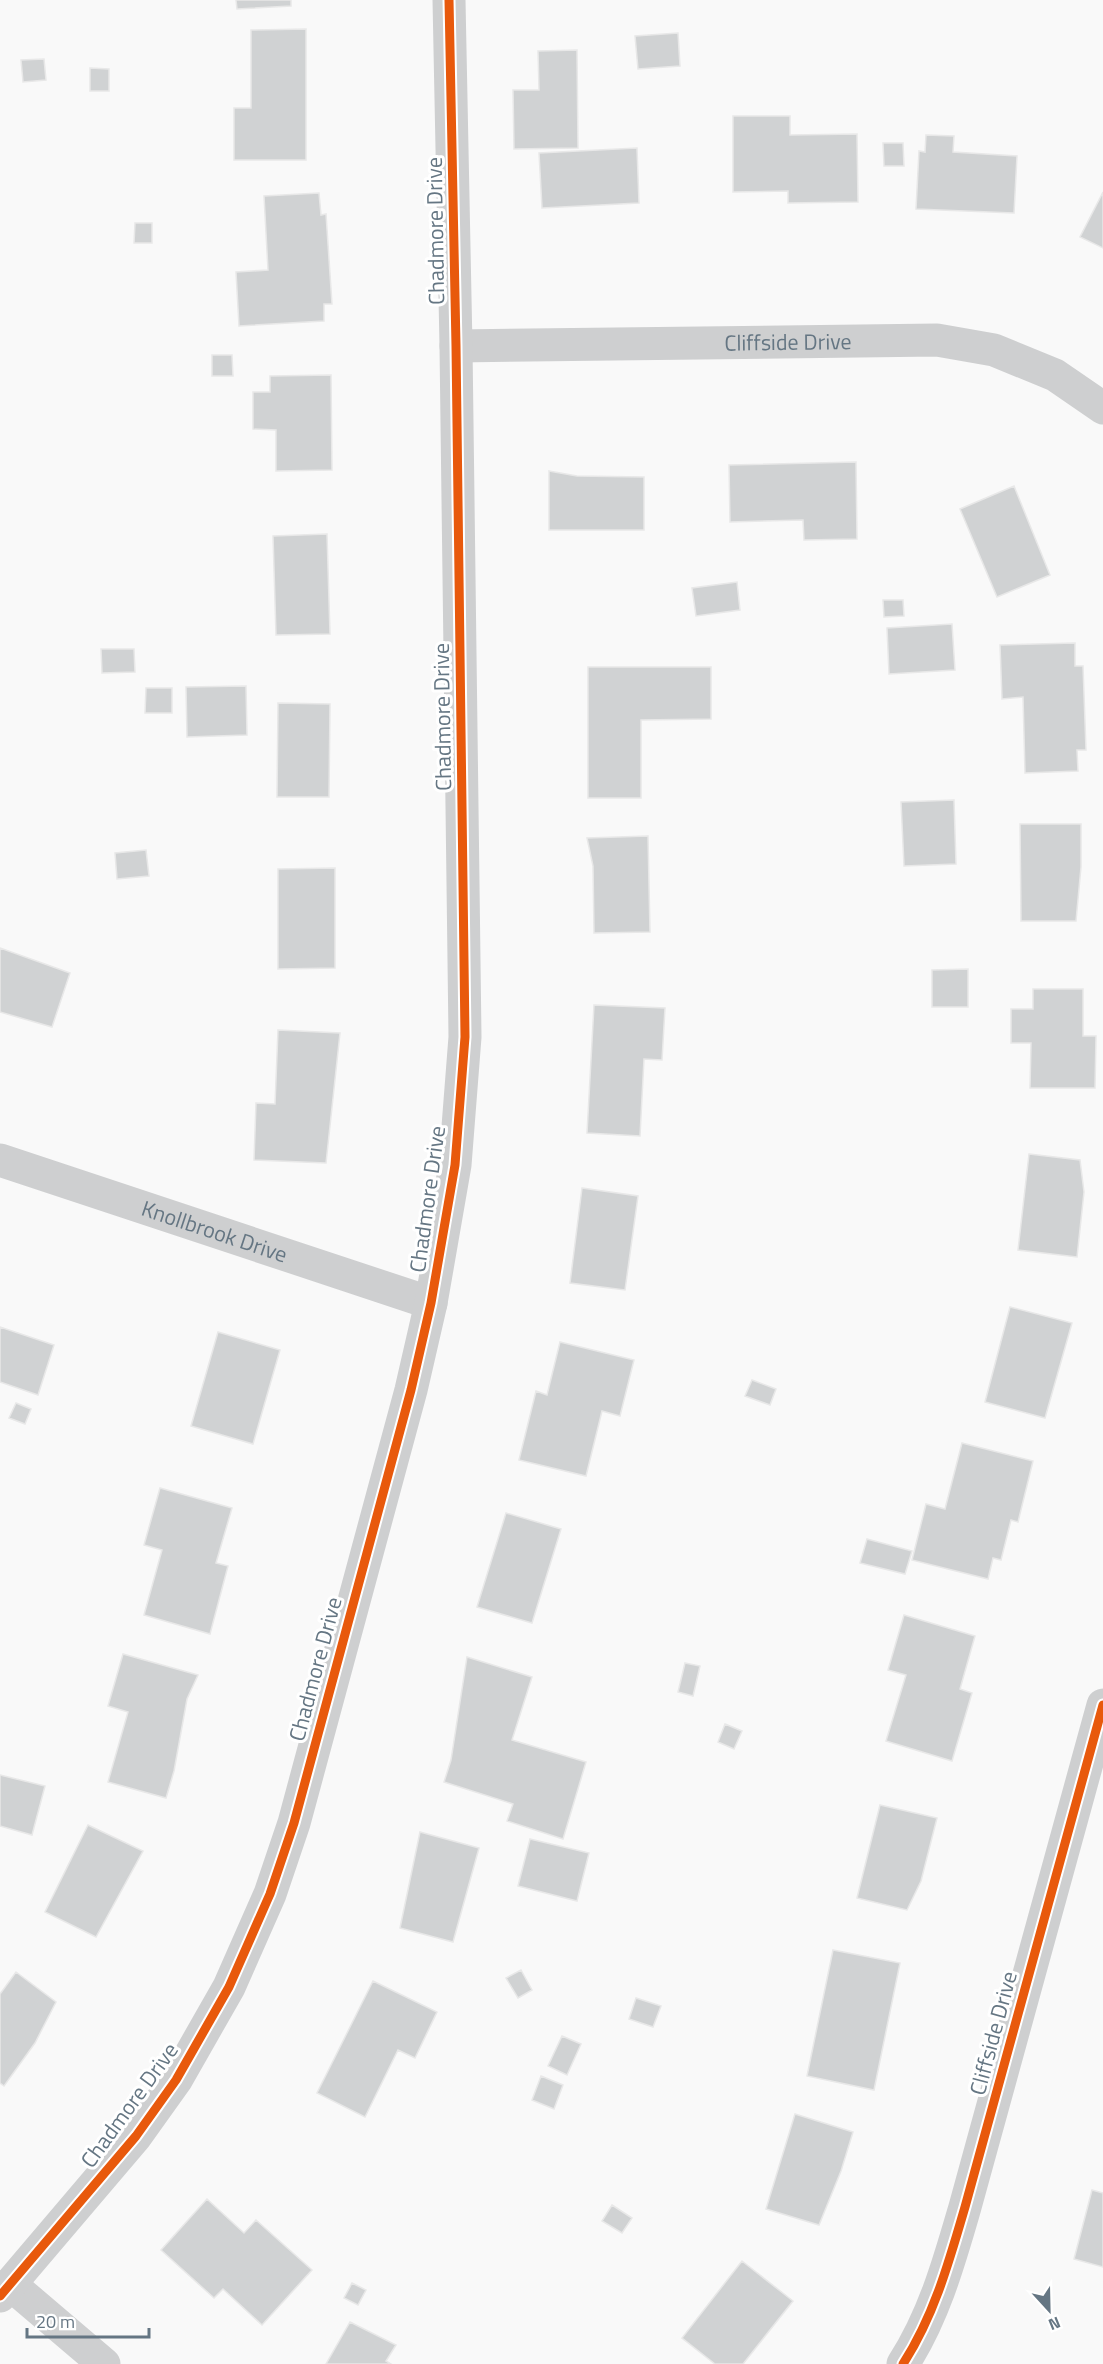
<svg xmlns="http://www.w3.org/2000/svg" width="1103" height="2364" viewBox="0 0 1103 2364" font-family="'Titillium Web',sans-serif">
  <rect width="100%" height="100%" fill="#f9f9f9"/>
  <!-- building -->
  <path fill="#d0d2d3" stroke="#e8e8e8" stroke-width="1.5" d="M236,0H291V6L237,9Z
    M306,29V160H234V108H251V30Z
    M678,33L680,66L638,69L635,36Z
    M577,50L578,148L514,149L513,90H539L538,51Z
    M44,59L46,80L23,82L21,60Z
    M90,68L109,69V91H90Z
    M733,116H790V135L857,134L858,202L788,203V191L733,192Z
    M926,135L954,136L953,152L1017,156L1014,213L916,209L919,151L925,152Z
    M883,143H903L904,166H884Z
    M637,148L639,203L542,208L539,153Z
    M1103,192V248L1080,237Z
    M319,193L321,215L326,214L332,304H324V321L239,326L236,272L268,270L264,196Z
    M135,223H152V243H134Z
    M212,355H232L233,376H212Z
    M331,375L332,470L276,471V430L253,429V392H270V376Z
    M856,462L857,539L804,540L803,520L730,522L729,465Z
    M549,471L577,476L644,477V530H549Z
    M1014,486L1050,575L997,597L960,509Z
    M327,534L330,634L276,635L273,536Z
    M737,582L740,610L696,616L692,588Z
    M883,600H903L904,616L884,617Z
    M952,624L955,670L889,674L887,628Z
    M1075,643V666H1083L1086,750H1077L1078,771L1025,773L1023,697L1002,699L1000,645Z
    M101,649H134L135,672L102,673Z
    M588,667H711V719L641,720V798H588Z
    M246,686L247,735L187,737L186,687Z
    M146,688H172V713H145Z
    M278,703L330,704L329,797H277Z
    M954,800L956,864L904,866L901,802Z
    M1020,824H1081V867L1076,921H1021Z
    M648,836L650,932L594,933L593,866L587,838Z
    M146,850L149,876L117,879L115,853Z
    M335,868V968L278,969V869Z
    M0,948L70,973L52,1027L0,1012Z
    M968,969V1007H932V970Z
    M1033,989H1083V1036H1096L1095,1088H1030L1031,1043H1011V1009H1033Z
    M594,1005L665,1008L662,1060L644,1059L640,1136L587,1133Z
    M278,1030L340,1033L326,1163L254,1160L256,1103L275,1104Z
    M1029,1154L1080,1160L1084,1192L1077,1257L1018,1250Z
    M582,1188L638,1196L625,1290L570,1283Z
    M1010,1307L1072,1323L1045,1418L985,1402Z
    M0,1327L54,1345L38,1395L0,1382Z
    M218,1332L280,1350L253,1444L191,1426Z
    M560,1342L634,1360L620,1416L602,1411L586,1476L519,1460L536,1391L547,1395Z
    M752,1380L776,1389L770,1405L745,1396Z
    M16,1403L31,1409L25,1424L9,1418Z
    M962,1443L1033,1461L1018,1522L1011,1520L1001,1560L993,1558L988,1579L912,1560L926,1504L945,1509Z
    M160,1488L232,1508L216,1563L228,1566L210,1634L144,1615L162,1550L144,1545Z
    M506,1513L561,1529L532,1623L477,1607Z
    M867,1539L912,1551L905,1574L860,1563Z
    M904,1615L975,1636L960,1689L972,1693L952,1761L886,1741L906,1675L888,1670Z
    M123,1654L198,1675L187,1699L174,1771L166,1798L108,1782L128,1712L108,1706Z
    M467,1657L532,1677L512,1740L586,1762L563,1839L507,1821L513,1804L444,1782L451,1760Z
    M685,1663L700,1666L693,1696L678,1692Z
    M725,1724L742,1731L734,1749L718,1742Z
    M0,1775L45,1786L32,1835L0,1826Z
    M880,1805L937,1818L921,1881L907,1910L857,1898Z
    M88,1825L143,1851L96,1937L45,1912Z
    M420,1832L479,1848L453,1942L400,1928Z
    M530,1839L589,1853L577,1901L518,1886Z
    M833,1950L900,1963L874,2090L807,2076Z
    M521,1970L532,1990L518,1998L506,1978Z
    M16,1972L56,2002L35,2043L4,2086L0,2083V1994Z
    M373,1981L437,2012L415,2058L398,2050L365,2117L317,2093Z
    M636,1998L661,2006L653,2027L629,2019Z
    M562,2036L581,2044L567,2075L548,2066Z
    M541,2076L563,2085L554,2109L532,2100Z
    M795,2114L853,2132L841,2171L819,2225L766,2209Z
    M1092,2190L1103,2193V2267L1074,2259Z
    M207,2199L244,2233L256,2220L312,2270L262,2325L223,2289L214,2298L161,2250Z
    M612,2205L632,2218L622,2233L602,2221Z
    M742,2261L793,2301L743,2364H715L682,2338Z
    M352,2283L366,2290L358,2305L344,2298Z
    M350,2322L396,2345L386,2361L391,2364H326Z"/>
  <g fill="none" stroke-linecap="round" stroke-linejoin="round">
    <!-- minor -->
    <g stroke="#cecfd0" stroke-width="33">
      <path id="s1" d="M456,346L937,340L994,350L1055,375L1103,408"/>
      <path id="s2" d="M0,1160L431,1303"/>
      <path d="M10,2284L104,2364"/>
      <path d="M0,2296L136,2136L176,2080L229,1987L270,1894L294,1823L411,1390L431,1303L455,1165L465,1037L456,346L449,0"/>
      <path d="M903,2364C934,2316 949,2262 965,2207L1103,1705"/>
    </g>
    <defs>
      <path id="cycleway" d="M0,2296L136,2136L176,2080L229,1987L270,1894L294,1823L411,1390L431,1303L455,1165L465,1037L456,346L449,0
        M903,2364C934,2316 949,2262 965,2207L1103,1705"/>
    </defs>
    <!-- cycleway casing -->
    <use href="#cycleway" stroke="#fff" stroke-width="13"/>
    <!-- cycleway -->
    <use href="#cycleway" stroke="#e8590c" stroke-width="9"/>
  </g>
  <g text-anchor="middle" stroke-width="6" stroke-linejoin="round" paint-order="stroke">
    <!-- street labels -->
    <g font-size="22" fill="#657683" stroke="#fff">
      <text transform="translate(435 231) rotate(-91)" y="8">Chadmore Drive</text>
      <text dy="8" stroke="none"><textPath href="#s1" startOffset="332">Cliffside Drive</textPath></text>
      <text transform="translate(442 717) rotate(-91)" y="8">Chadmore Drive</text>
      <text transform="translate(427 1199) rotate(-82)" y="8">Chadmore Drive</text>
      <text dy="8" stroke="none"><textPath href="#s2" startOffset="226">Knollbrook Drive</textPath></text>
      <text transform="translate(315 1669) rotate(-75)" y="8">Chadmore Drive</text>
      <text transform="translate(993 2033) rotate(-75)" y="8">Cliffside Drive</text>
      <text transform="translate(129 2105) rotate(-54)" y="8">Chadmore Drive</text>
    </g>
  </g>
  <!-- north arrow -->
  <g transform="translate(1049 2310) rotate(158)" stroke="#ffffff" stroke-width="4.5" paint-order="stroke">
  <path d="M0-4.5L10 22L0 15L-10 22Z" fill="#657683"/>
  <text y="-9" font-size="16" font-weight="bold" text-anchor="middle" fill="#657683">N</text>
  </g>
  <!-- scale -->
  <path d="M27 2328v9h122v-9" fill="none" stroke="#657683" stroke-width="3"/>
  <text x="36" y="2328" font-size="18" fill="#657683" stroke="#ffffff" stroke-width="4.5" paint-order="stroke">20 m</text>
</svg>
